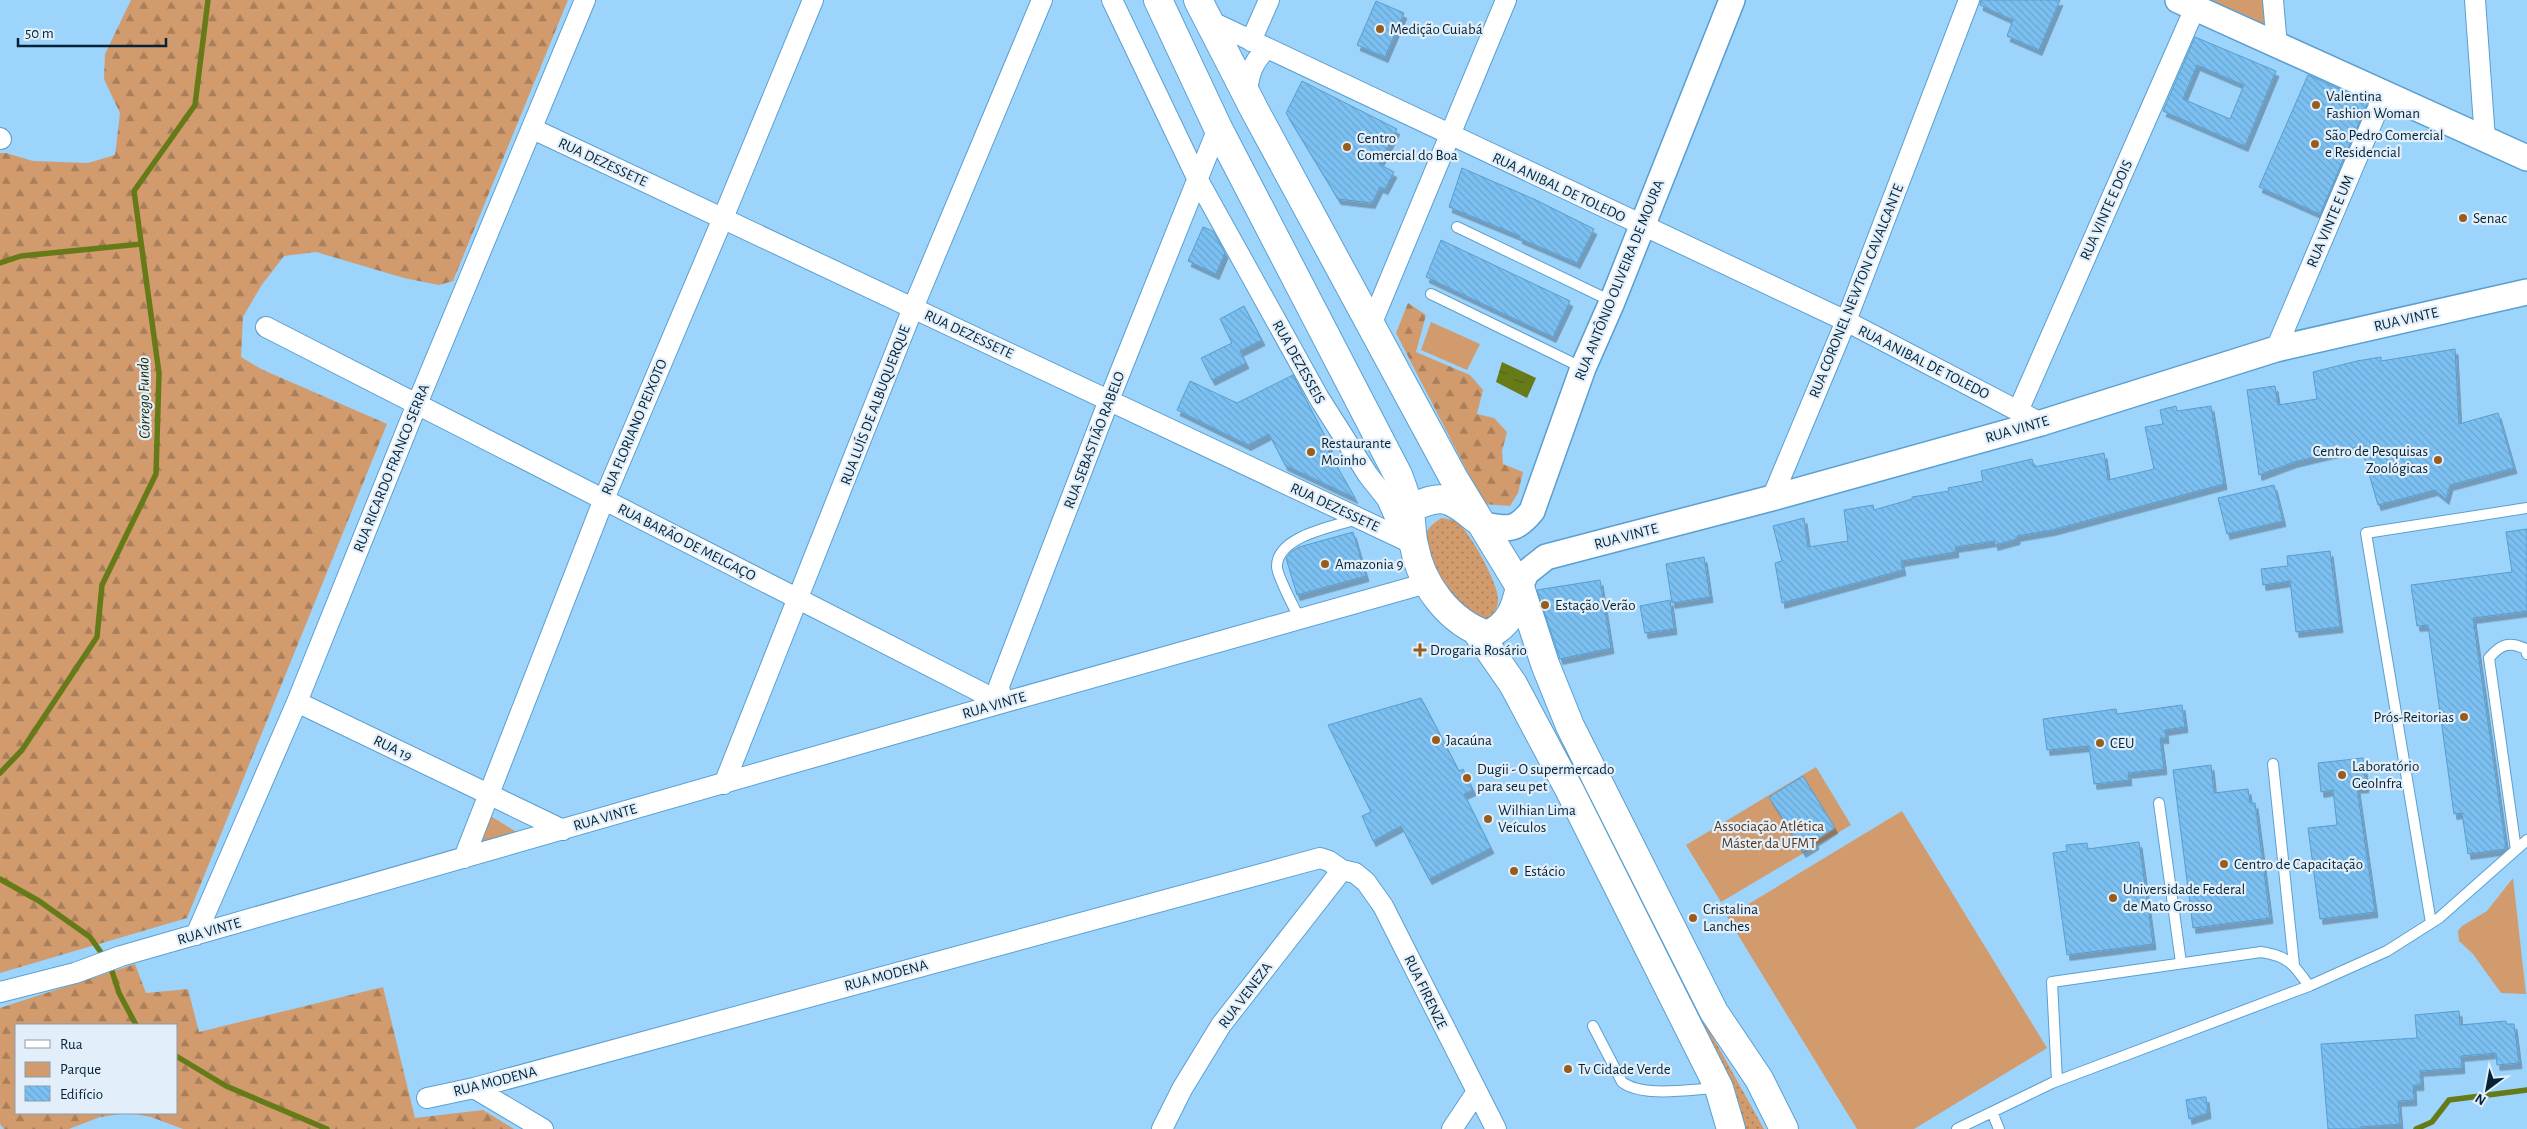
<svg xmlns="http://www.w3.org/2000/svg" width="2527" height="1129" viewBox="0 0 2527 1129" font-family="'Alegreya Sans',sans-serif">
  <defs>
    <pattern id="grass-dots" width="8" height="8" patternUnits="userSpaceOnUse" patternTransform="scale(1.25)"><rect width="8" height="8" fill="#d19b6e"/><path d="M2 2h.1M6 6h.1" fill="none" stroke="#a87e5b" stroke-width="1.8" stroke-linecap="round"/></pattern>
    <pattern id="forest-firs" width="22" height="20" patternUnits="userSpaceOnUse" patternTransform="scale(1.25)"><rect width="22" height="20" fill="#d19b6e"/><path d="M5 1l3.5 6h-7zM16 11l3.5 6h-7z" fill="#a87e5b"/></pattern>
    <pattern id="water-ripples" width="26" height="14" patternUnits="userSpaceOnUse" patternTransform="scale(1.25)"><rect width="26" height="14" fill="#667b18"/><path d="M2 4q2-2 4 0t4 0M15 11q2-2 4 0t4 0" fill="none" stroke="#526416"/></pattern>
    <pattern id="building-back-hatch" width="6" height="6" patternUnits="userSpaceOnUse" patternTransform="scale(1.25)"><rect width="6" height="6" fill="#7bc0f2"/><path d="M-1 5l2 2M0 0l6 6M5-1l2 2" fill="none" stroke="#69a5d0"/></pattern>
    <filter id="shadow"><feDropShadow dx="3" dy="5.5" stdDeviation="0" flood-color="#0004"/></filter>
  </defs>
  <rect width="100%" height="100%" fill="#9dd4fc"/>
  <!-- grass -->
  <path fill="url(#grass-dots)" d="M1441,518C1446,519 1452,519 1456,521C1469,530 1500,586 1498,601C1497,611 1493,614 1486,620L1473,619C1458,602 1417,556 1427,532C1429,526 1436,522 1441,518Z
    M1685,987L1764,1129H1741L1682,989Z"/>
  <!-- forest -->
  <path fill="url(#forest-firs)" d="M131,0H568L453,281L439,285L404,278L316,252L284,256L261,286L243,317L241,357L261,369L387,424L187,918L0,973V153H6L33,161L88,163L115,155L120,113L104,79L105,54Z
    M1408,303L1426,315L1416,352L1470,375L1483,390L1477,414L1494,418L1507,432L1502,451L1503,464L1523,472L1518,493L1510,506L1484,504L1396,333Z
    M135,964L146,993L188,989L199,1032L383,987L415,1118L483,1110L514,1129H183L151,1117L128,1113H176V1025H16V1113H128L100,1117L69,1129H4L0,1124V1008Z"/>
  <!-- park -->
  <path fill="#d19b6e" d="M2191,0H2264L2266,34Z
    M1431,322L1480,344L1467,370L1421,350Z
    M1816,767L1851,825L1721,902L1686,845Z
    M1902,811L2047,1048L1914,1129H1857L1727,917Z
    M489,815L518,833L480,846Z
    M2513,878L2526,994L2501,993L2473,954L2459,941L2458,931L2462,926L2487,911Z"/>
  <!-- water -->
  <path fill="url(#water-ripples)" d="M1502,362L1536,378L1527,398L1496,382Z"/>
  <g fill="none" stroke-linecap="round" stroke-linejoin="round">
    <!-- stream -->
    <path stroke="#667b18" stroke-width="5.5" d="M0,263L21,256L141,244
      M0,773L22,750L97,637L102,585L156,474L159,373L134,191L195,105L208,0
      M0,879L39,901L90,937L110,965L119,993L136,1025
      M176,1056L226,1086L327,1129
      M2416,1129L2432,1122L2449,1100L2527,1090"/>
  </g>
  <!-- building -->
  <path fill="url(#building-back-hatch)" stroke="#589dcd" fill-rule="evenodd" filter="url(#shadow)" d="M1981,0H2060L2039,50L2007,36L2013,20L1980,5Z
    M1376,1L1404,13L1385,57L1357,45Z
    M2195,37L2276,71L2245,146L2163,111ZM2197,65L2244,85L2230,119L2183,99Z
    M2308,75L2368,102L2320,214L2259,187Z
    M1302,81L1397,129L1379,164L1394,172L1385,189L1380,187L1372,203L1338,199L1286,113Z
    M1462,168L1536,200L1594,229L1577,263L1519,238L1520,236L1449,207Z
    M1203,227L1213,231L1225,253L1216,274L1188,261Z
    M1441,240L1570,301L1553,337L1426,277Z
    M1244,306L1262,340L1240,351L1246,363L1212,380L1201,358L1232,343L1220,319Z
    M2455,349L2459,424L2498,413L2514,468L2450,485L2446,499L2435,490L2378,505L2361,446L2294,462L2259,475L2247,390L2275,386L2278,405L2317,399L2313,372L2357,361L2381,357V361Z
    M1293,375L1330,446L1326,447L1355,498L1285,465L1269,434L1248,445L1177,410L1190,381L1237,403Z
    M2176,406L2177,411L2211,406L2224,484L2052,530L2017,536V539L1995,545L1994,541L1955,547L1956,552L1901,561L1903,570L1782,603L1775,563L1782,561L1773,526L1804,518L1808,547L1848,541L1844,510L1873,505L1874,510L1912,499V497L1949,491L1948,488L1983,481L1981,471L2032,459L2034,467L2104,453L2108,480L2154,469L2145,427L2163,424L2160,410Z
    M2274,485L2283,521L2227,534L2218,498Z
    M2527,529V611L2473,618L2506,849L2468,854L2462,813L2454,814L2428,625L2417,626L2411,585L2512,572L2506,532Z
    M1353,532L1366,576L1297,595L1286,558L1291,552L1299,547Z
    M2330,551L2340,627L2296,632L2290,581L2263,585L2261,569L2288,566L2287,556Z
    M1704,557L1710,597L1672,603L1666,564Z
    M1600,580L1611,648L1560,659L1537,590Z
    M1670,600L1674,629L1645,633L1640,606Z
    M1421,698L1459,771L1463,769L1473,790L1464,794L1491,848L1429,879L1401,826L1373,841L1362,816L1371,812L1328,725Z
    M2182,705L2185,727L2165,730L2166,738H2160L2164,769L2128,773L2129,780L2094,784L2089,746L2047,750L2043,719L2116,709L2117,714Z
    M2363,758L2366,787L2357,788L2375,912L2320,919L2308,828L2337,825L2333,790L2321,792L2318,763Z
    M2211,765L2214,793L2248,789L2250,803H2255L2270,918L2193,928L2173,770Z
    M1803,776L1835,828L1815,841L1816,844L1803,852L1769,797Z
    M2139,842L2153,944L2067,955L2053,853L2067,851L2066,845L2087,843L2088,849Z
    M2459,1011L2460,1025L2506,1021V1024H2514L2519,1063L2497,1065L2496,1053L2461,1056L2462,1068L2420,1071L2421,1085H2413L2414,1100L2398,1101L2400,1124L2360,1127V1129H2328L2321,1044L2417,1038L2415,1015Z
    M2203,1097H2206L2208,1113L2189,1119L2186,1100Z"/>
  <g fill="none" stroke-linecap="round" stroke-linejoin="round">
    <defs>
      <path id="service" d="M1457,227L1611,301
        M1431,294L1583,368
        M1300,620C1295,609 1277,576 1277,567C1276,536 1335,526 1358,519
        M2273,764L2294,965
        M2159,803L2181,963
        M2516,850L2489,658C2501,644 2509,641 2526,649L2527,654
        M2431,923L2366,533L2527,508
        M1593,1026L1622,1082C1643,1098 1692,1089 1718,1088
        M2057,1081L2052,982L2261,952C2288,956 2294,964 2309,986
        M1992,1112L1999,1129
        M1957,1129L2052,1083L2309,986L2387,951L2439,918L2527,840"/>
      <path id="minor" d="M1112,0L1198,180L1319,398L1368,475L1387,499L1405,540
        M2273,0L2277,46
        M2475,0L2485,139
        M1210,21L1846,321L2041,423
        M1251,41L1269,0
        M1247,96C1248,76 1252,63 1266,49
        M533,129L1405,540L1414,547
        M0,138L1,139
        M1371,325L1506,0
        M266,327L1002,703
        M2276,349L2384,94
        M2018,411L2195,8
        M1772,498L1846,321L1969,0
        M297,702L563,830
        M1002,703L999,686L1109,400L1218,128
        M724,784L913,308L1042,0
        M464,858L604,499L723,218L813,0
        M196,935L297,702L417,404L585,0
        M0,992L75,973L121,956L1002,703L1427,583
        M474,1088L543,1129
        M427,1098L474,1088L1320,858L1329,861L1342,870L1355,873L1366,882L1383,906L1496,1129
        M1162,1129L1182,1089L1221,1025L1342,870
        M1452,1129L1476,1093"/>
      <path id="tertiary" d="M2178,0L2527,158
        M1483,525C1508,529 1515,532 1532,511L1583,368L1612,302L1732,0
        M1520,587L1526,573L1546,557L1772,498L2041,423L2276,349L2527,292"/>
      <path id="primary" d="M1158,0L1218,128L1398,475C1402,486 1406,496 1409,508C1412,520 1411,533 1414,545C1421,585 1450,623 1488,635C1510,624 1515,609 1520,587
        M1198,0L1255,111L1453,477L1520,587L1545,664L1570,726L1714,1012L1759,1079L1784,1129
        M1409,509C1443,493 1448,497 1476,519
        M1477,632L1513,684L1570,791L1719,1088L1731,1129"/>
    </defs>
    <!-- service casing -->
    <use href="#service" stroke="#5a9fd0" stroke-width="12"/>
    <!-- minor casing -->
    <use href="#minor" stroke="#5a9fd0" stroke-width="22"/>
    <!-- tertiary casing -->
    <use href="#tertiary" stroke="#5a9fd0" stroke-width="28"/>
    <!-- primary casing -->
    <use href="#primary" stroke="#5a9fd0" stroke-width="30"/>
    <!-- service -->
    <use href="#service" stroke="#fff" stroke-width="10"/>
    <!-- minor -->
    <use href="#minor" stroke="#fff" stroke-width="20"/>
    <!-- tertiary -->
    <use href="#tertiary" stroke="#fff" stroke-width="25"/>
    <!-- primary -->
    <use href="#primary" stroke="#fff" stroke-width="28"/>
  </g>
  <!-- markers -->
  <g fill="#995c1f" stroke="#e2effa" stroke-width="2">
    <circle cx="1380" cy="29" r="5"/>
    <circle cx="2316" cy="105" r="5"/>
    <circle cx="2315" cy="144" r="5"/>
    <circle cx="1347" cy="147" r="5"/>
    <circle cx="2463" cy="218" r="5"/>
    <circle cx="1311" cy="452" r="5"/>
    <circle cx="2438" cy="460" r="5"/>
    <circle cx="1325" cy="564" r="5"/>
    <circle cx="1545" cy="605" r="5"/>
    <path d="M1417.5 642.5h5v5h5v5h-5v5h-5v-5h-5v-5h5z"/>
    <circle cx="2464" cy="717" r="5"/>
    <circle cx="1436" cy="740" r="5"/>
    <circle cx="2100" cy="743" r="5"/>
    <circle cx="2342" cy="775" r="5"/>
    <circle cx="1467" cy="778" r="5"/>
    <circle cx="1488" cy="819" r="5"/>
    <circle cx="2224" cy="864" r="5"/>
    <circle cx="1514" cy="871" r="5"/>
    <circle cx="2113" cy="898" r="5"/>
    <circle cx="1693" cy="918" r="5"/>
    <circle cx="1568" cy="1069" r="5"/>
  </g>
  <g text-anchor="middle" stroke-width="4.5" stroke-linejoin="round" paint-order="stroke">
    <!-- poi labels -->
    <g font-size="15" fill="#052336" stroke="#e2effa" text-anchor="start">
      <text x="1390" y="34">Medição Cuiabá</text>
      <text x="2326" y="101">Valentina<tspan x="2326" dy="17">Fashion Woman</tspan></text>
      <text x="2325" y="140">São Pedro Comercial<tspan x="2325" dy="17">e Residencial</tspan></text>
      <text x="1357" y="143">Centro<tspan x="1357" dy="17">Comercial do Boa</tspan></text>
      <text x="2473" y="223">Senac</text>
      <text x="1321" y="448">Restaurante<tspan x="1321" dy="17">Moinho</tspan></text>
      <text x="2428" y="456" text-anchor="end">Centro de Pesquisas<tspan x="2428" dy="17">Zoológicas</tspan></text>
      <text x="1335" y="569">Amazonia 9</text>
      <text x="1555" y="610">Estação Verão</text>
      <text x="1430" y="655">Drogaria Rosário</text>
      <text x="2454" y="722" text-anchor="end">Prós-Reitorias</text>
      <text x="1446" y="745">Jacaúna</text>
      <text x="2110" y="748">CEU</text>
      <text x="2352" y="771">Laboratório<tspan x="2352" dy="17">GeoInfra</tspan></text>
      <text x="1477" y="774">Dugii - O supermercado<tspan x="1477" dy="17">para seu pet</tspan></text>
      <text x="1498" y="815">Wilhian Lima<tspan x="1498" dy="17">Veículos</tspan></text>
      <text x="2234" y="869">Centro de Capacitação</text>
      <text x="1524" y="876">Estácio</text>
      <text x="2123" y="894">Universidade Federal<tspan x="2123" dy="17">de Mato Grosso</tspan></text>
      <text x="1703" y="914">Cristalina<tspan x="1703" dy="17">Lanches</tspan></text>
      <text x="1578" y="1074">Tv Cidade Verde</text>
    </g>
    <!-- street labels -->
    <g font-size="15" fill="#052336" stroke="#e2effa">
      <text transform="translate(603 162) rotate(25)" y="5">RUA DEZESSETE</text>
      <text transform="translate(1559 187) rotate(25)" y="5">RUA ANIBAL DE TOLEDO</text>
      <text transform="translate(2106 210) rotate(-66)" y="5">RUA VINTE E DOIS</text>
      <text transform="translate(2330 221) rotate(-67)" y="5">RUA VINTE E UM</text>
      <text transform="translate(1619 280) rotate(-68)" y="5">RUA ANTÔNIO OLIVEIRA DE MOURA</text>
      <text transform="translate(1856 291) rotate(-68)" y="5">RUA CORONEL NEWTON CAVALCANTE</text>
      <text transform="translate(2406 319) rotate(-13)" y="5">RUA VINTE</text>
      <text transform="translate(969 334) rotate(25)" y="5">RUA DEZESSETE</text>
      <text transform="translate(1299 362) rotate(61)" y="5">RUA DEZESSEIS</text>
      <text transform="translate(1924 362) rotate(27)" y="5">RUA ANIBAL DE TOLEDO</text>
      <text transform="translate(875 405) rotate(-69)" y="5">RUA LUÍS DE ALBUQUERQUE</text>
      <text transform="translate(634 427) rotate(-67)" y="5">RUA FLORIANO PEIXOTO</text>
      <text transform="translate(2017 429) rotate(-16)" y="5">RUA VINTE</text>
      <text transform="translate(1094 440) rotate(-69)" y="5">RUA SEBASTIÃO RABELO</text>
      <text transform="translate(391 468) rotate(-68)" y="5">RUA RICARDO FRANCO SERRA</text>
      <text transform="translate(1335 507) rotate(25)" y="5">RUA DEZESSETE</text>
      <text transform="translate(1626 536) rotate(-15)" y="5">RUA VINTE</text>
      <text transform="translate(687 542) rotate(27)" y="5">RUA BARÃO DE MELGAÇO</text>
      <text transform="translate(994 705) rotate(-16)" y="5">RUA VINTE</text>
      <text transform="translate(393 748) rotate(26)" y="5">RUA 19</text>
      <text transform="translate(605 817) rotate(-16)" y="5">RUA VINTE</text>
      <text transform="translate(209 931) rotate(-16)" y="5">RUA VINTE</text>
      <text transform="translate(886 975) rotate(-15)" y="5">RUA MODENA</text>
      <text transform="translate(1426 992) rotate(64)" y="5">RUA FIRENZE</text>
      <text transform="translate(1245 995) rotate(-53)" y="5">RUA VENEZA</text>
      <text transform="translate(495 1081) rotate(-14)" y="5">RUA MODENA</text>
    </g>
    <!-- park labels -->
    <g font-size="15" fill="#55361a" stroke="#e2effa">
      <text x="1769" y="831">Associação Atlética<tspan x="1769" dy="17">Máster da UFMT</tspan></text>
    </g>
    <!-- water labels -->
    <g font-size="16" font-style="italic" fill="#252d05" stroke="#e2effa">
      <text transform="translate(143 398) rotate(-91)" y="6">Córrego Fundo</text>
    </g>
  </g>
  <!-- legend -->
  <rect x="15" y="1024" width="162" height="90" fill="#e2effa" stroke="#8a9dac"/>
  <rect x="25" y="1040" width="25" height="8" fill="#ffffff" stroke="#8a9dac"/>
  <text x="60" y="1049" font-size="15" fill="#052336">Rua</text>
  <rect x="25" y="1062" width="25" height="15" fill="#d19b6e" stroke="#8a9dac"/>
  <text x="60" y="1074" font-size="15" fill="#052336">Parque</text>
  <rect x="25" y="1086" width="25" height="15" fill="url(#building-back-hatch)" stroke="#8a9dac"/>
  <text x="60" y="1099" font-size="15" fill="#052336">Edifício</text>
  <!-- north arrow -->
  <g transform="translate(2487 1089) rotate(212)" stroke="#e2effa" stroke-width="4" paint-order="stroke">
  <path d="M0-4L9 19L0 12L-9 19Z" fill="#052336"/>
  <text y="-8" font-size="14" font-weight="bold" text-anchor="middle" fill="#052336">N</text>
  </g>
  <!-- scale -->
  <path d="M18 38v8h148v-8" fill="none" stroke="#052336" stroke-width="2.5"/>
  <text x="25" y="38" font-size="15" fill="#052336" stroke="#e2effa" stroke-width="4" paint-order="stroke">50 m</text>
</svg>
